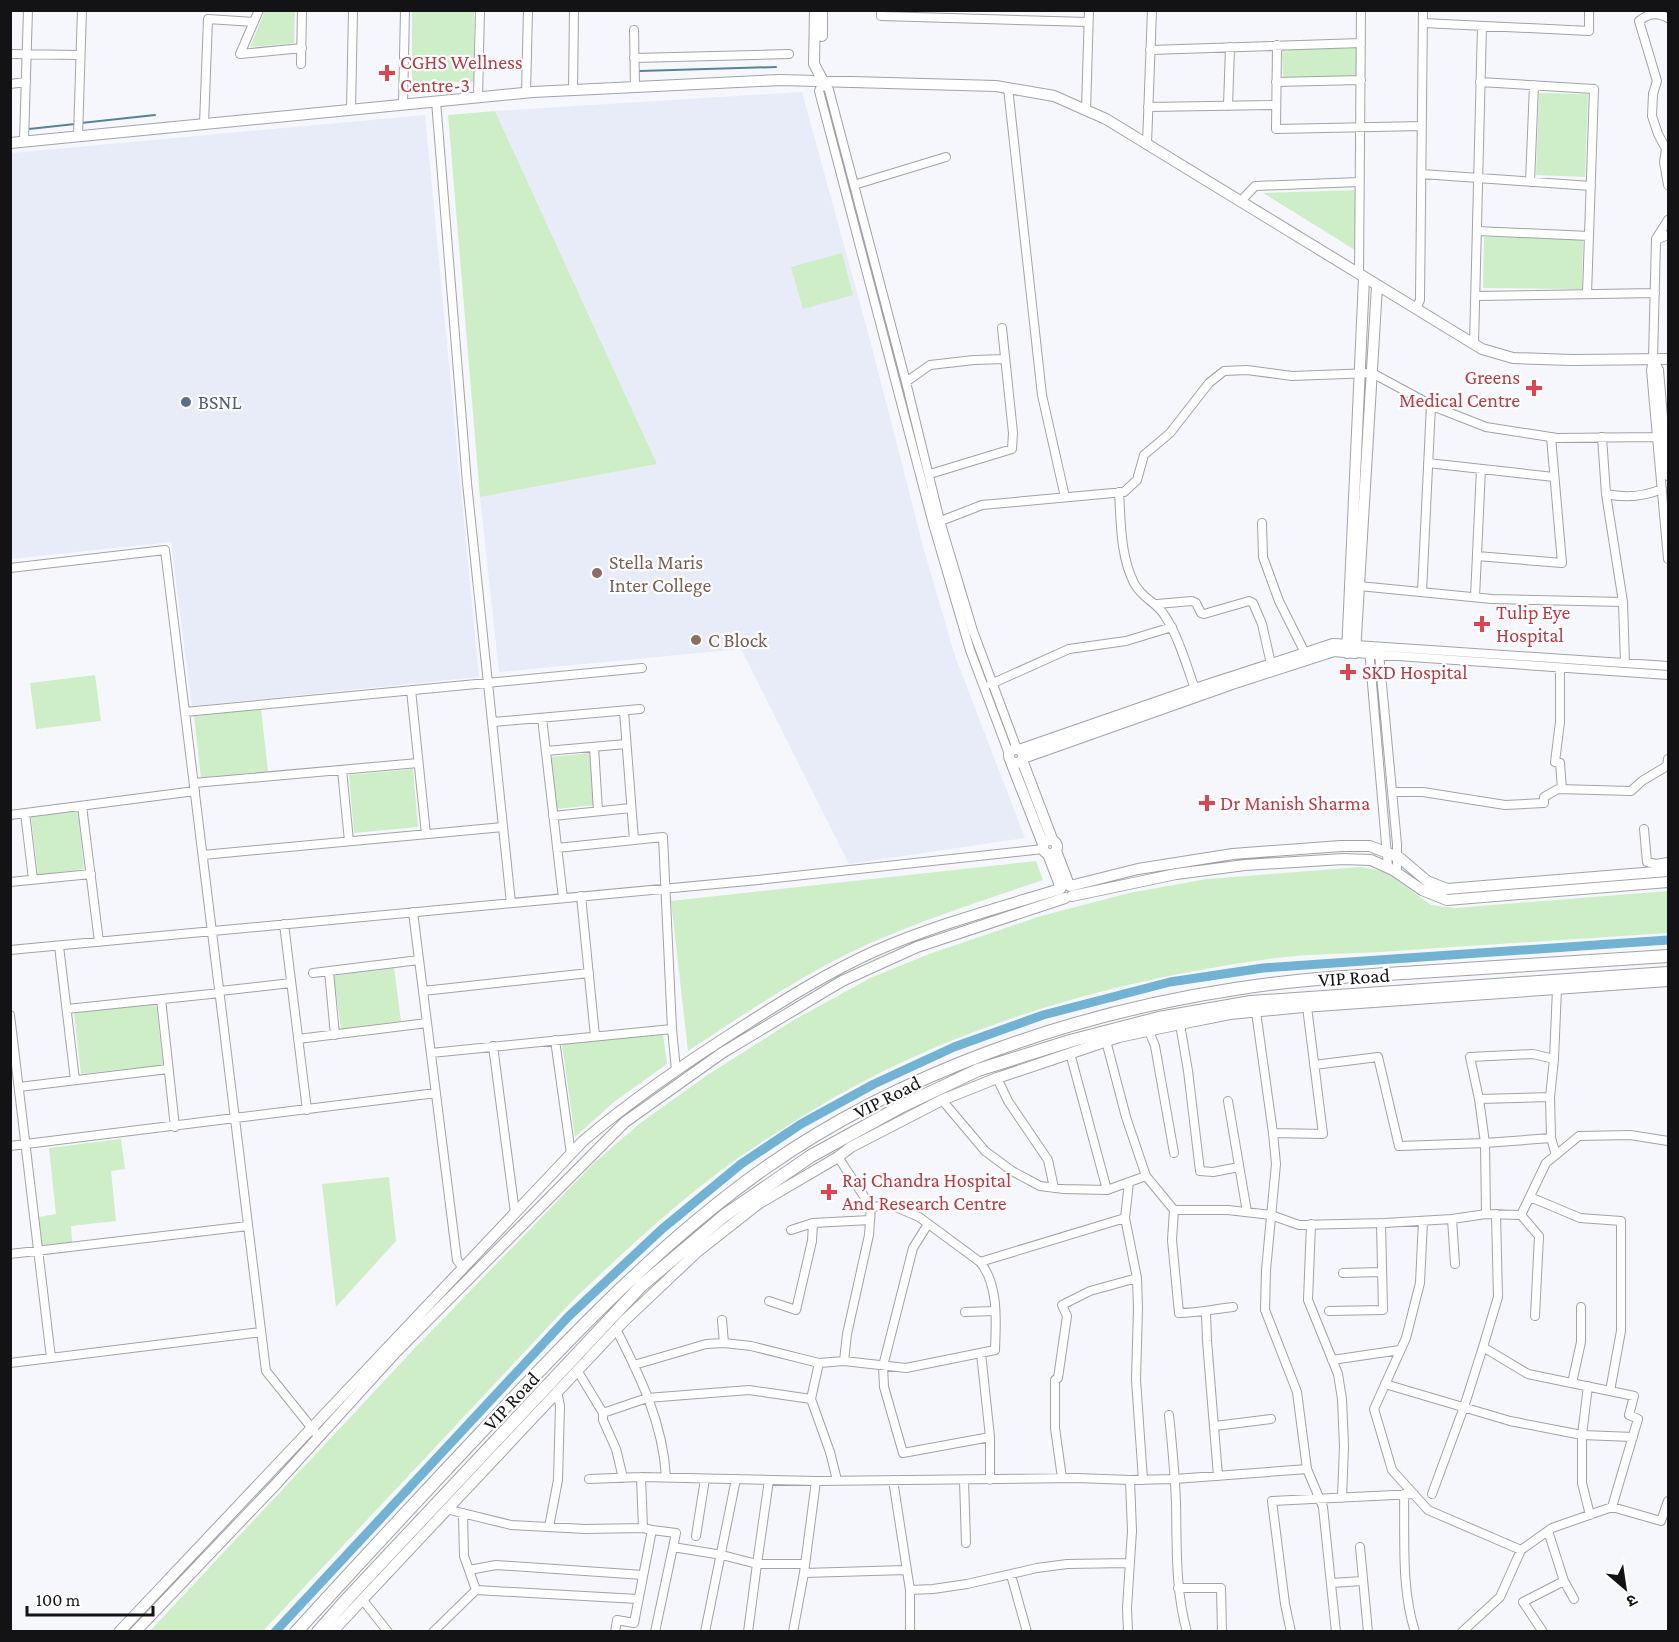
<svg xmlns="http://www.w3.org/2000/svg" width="1679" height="1642" viewBox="0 0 1679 1642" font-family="'Crimson Pro','Noto Sans Devanagari',serif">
  <rect width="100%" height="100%" fill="#f5f7fd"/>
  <!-- built -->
  <path fill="#e7ecf8" d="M802,92L870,340L924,550L955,656L1025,838L849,864L741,649L499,672L480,497L657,464L495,111Z
    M425,115L479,677L192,706L171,542L11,559V153Z"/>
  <!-- green -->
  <path fill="#ceeec7" d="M265,11H295L294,43L250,47Z
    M412,11H474V82H412Z
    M1357,47L1358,75L1283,78L1282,50Z
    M1539,93L1588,94L1585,177L1536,175Z
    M495,111L657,464L480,497L448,115Z
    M1357,190L1355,250L1263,193Z
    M1484,237L1583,239L1582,289L1483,288Z
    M842,253L853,295L803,309L791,267Z
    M95,675L101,721L36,729L30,683Z
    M261,709L268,771L201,778L194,716Z
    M590,753L595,805L556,809L551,757Z
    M413,769L418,827L354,833L349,775Z
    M78,811L84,869L38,875L31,817Z
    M1036,861L1043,880C978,902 911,923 849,953C793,981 741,1016 688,1051L671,901Z
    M1361,867L1384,871L1431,905L1455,908L1668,891V933C1577,939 1486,945 1395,951C1356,954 1315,953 1276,958C1129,978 981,1017 851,1088C819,1105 789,1125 759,1144C692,1187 634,1243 576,1297L263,1631L149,1632L415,1348L594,1163L639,1124L706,1076L794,1020L870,978L929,954L1041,916L1129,893L1207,879Z
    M394,967L401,1021L341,1029L334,976Z
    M156,1003L163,1065L81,1074L74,1013Z
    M663,1034L667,1064L614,1102L575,1137L562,1044Z
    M121,1139L125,1169L111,1171L116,1221L71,1226L72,1242L42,1245L39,1217L56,1214L49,1148Z
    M389,1177L396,1241L336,1307L322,1184Z"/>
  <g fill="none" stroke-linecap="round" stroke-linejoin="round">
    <!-- stream -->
    <path stroke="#56839b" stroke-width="2" d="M640,71L776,67
      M81,123L155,115
      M29,129L75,124"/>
    <!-- canal -->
    <path stroke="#72b3d4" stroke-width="9" d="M275,1632L568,1317L662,1229L741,1164L801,1124L874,1084L954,1047L1043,1015L1170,982L1263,968L1668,940"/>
    <defs>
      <path id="minor" d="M259,10L240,54L302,48
        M881,10V16L1088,22
        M1668,18C1657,12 1649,13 1639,21L1657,81L1653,94L1652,116L1658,134L1666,149L1664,162L1668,185
        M1423,23L1589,31V10
        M634,30L635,87
        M1277,45L1276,129L1422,126
        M1150,50L1361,43
        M10,54L80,55
        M634,58L789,54
        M301,64L302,10
        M823,81L819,91L933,524L982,505L1124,492L1137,480L1144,455L1170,433L1209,383L1224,371L1247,370L1292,376L1372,373L1435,407L1486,427L1557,438L1657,437
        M823,81L829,90L906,382L940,521L973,631L1017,749
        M1276,82L1361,80
        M1480,82L1594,89L1587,294
        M10,84L26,82
        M1008,88L1042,395L1065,497
        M573,90L574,10
        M526,93L528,10
        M478,97L480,10
        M436,101L467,483L511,903
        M403,105L405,10
        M1228,106L1230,47
        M1148,107L1276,105
        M351,110L353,10
        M1086,110L1089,10
        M204,124L208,19L254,22
        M78,136L82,10
        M24,141L28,10
        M1147,144L1152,10
        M1422,174L1591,186
        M1530,182L1534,85
        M854,185L946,157
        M1240,202L1255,186L1359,182
        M1477,231L1589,236
        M1668,235L1656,240L1653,359L1651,370L1668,559
        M1656,239L1668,220
        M1359,274L1361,10
        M1475,296L1655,293
        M1416,309L1420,300L1423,10
        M1474,344L1482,26
        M1653,359L1659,370L1668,476
        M906,382L930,365L974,360L1005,359
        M1602,437L1606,494L1623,602L1625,663
        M1428,463L1554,477
        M930,474L1012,449L1013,433L1002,328
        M1119,492C1121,522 1120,555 1134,583C1143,600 1156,601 1165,616C1179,638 1186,664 1195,689
        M1606,494C1625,498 1643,497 1662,489
        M1262,523L1263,557L1279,601L1305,653
        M933,524L970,650L1009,754
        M1477,556L1562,563L1551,437
        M10,568L165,550L266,1371L319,1437
        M1359,586L1492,599L1623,602
        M1422,592L1431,405
        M1475,597L1481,469
        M1157,604L1192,601L1196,603L1201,613L1204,614L1249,601L1253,603L1262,624L1271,664
        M1356,645L1668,666
        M1369,649L1388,867
        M1355,653L1668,675
        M1379,653L1397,844V872
        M1560,668V722L1555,762L1560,763L1562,789
        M991,684L1069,649L1126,641L1172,627
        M411,690L426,834
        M624,711L634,840
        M185,712L642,668
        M542,718L563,898
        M493,722L640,709
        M594,747L598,811
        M546,751L626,744
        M342,770L349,841
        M194,783L418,763
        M1392,792H1423L1505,805L1544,803V797L1558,789L1631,791L1642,781L1667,766L1668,759
        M82,806L99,942
        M25,813L33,879
        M10,815L195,791
        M553,816L631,808
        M1644,829L1647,862L1656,864L1668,862
        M557,848L663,837L672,1029L676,1070
        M203,855L503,827
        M10,882L91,874
        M581,896L595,1036
        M413,912L457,1260L463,1268
        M284,924L307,1110
        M59,946L75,1080
        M10,950L758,880L1043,849
        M329,971L335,1035
        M313,973L419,960
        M220,991L291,983
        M423,991L589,973
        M161,999L175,1127
        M67,1009L220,993
        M1256,1012L1273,1133L1323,1134L1307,1007
        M10,1015L51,1358
        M1180,1024L1188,1071L1200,1171L1213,1172L1239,1167
        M1149,1031L1155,1046L1174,1153
        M298,1039L427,1023
        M555,1040L571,1154
        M1106,1041L1126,1117L1146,1176L1174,1210H1228L1271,1215L1299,1225L1385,1223L1452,1219L1486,1214L1521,1215L1546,1163L1579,1136L1630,1135L1668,1141
        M493,1046L515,1213
        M431,1053L672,1029
        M1070,1053L1107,1190
        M1314,1065L1378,1057L1399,1146L1485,1143L1486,1214
        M997,1078L1008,1101L1048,1160L1054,1188
        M19,1087L168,1069
        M1550,1097L1554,1059L1557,989
        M1479,1099L1470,1057L1533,1054L1554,1059
        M942,1100L985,1151L1012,1171L1040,1186L1064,1189L1107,1190L1146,1176
        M1228,1101L1247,1212
        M1273,1133L1276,1164L1266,1270L1265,1310L1297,1392L1307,1469L1323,1507L1336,1632
        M1551,1138L1550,1097L1479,1099L1485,1143L1551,1138L1556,1155
        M10,1146L436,1093
        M838,1157L871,1207L869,1235L847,1334L844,1361L906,1368L995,1350C996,1322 999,1285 980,1262L919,1217L891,1205L871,1207
        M1129,1182L1125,1218L1137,1278L1138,1308L1136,1380L1143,1480
        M1530,1197L1580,1218L1621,1221V1331L1610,1391
        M1174,1210L1172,1240L1179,1313C1198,1313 1214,1309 1233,1307
        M1496,1214L1498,1297L1483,1347L1528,1374L1634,1396L1629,1415L1638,1419L1612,1507
        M1521,1215L1539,1236L1535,1316
        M1452,1219L1455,1264
        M1423,1221L1420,1283L1406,1338L1374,1409L1392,1470L1428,1510L1521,1550
        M928,1224L913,1248L883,1366L884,1387L903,1453L990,1437
        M1311,1224L1308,1300L1338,1374L1342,1399L1344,1446L1342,1498
        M791,1230L813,1223L870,1220
        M10,1254L248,1226
        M980,1262L1125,1218
        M1343,1273L1381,1272
        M769,1301L796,1310L812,1241L813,1223
        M1329,1311L1383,1310L1381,1223
        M965,1312L995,1311
        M1206,1312L1207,1341L1218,1476
        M722,1320L724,1343
        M616,1329C640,1376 663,1423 666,1477
        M981,1353L990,1437V1480
        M1332,1360L1400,1350
        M10,1363L261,1332
        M634,1365L706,1344L724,1343L751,1346L819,1363L844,1361
        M577,1370L603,1413V1420L616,1449L623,1478
        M1572,1383L1581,1342V1307
        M1385,1384L1510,1421L1582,1435V1483L1590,1515
        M1588,1386L1582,1435L1633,1437
        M811,1399L830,1452L837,1480
        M603,1413L647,1398L749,1390L811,1399L819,1363
        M1169,1415C1172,1444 1175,1473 1176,1503C1177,1546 1175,1589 1187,1632
        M1215,1426L1271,1419
        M1062,1478L1055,1428V1380L1058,1378L1067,1316L1062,1305L1090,1291L1137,1278
        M589,1479L641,1477
        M893,1480L910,1590L933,1589L967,1584L1037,1568L1067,1564L1130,1563
        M964,1480L966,1543
        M1130,1480L1175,1479L1307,1469
        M1404,1494C1405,1540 1401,1588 1415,1632
        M1432,1494L1464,1407L1483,1347
        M446,1509L511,1525L585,1529L643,1528L641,1477L816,1481L1077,1478L1130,1480L1132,1531L1127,1608L1128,1632
        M463,1513L464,1556L476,1590
        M549,1527L558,1480L560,1406L557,1391
        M652,1530L676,1533L655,1632
        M696,1536L705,1479
        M673,1547L722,1555L757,1564L769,1480
        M1360,1547L1368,1632
        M469,1570L496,1565L643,1575
        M804,1573L906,1570
        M1011,1575L1027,1632
        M1564,1581L1574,1599
        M1332,1583L1362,1581
        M1178,1588H1221L1222,1632
        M362,1599L388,1632
        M433,1632L476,1590L638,1599
        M615,1632L617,1620L634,1623L652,1530L643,1528
        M705,1632L736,1479
        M748,1632L757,1564H805
        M793,1632L804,1573L816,1481
        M910,1632V1590
        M1291,1632L1285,1604L1272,1501L1414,1494
        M1462,1632L1500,1597L1521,1550L1552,1528L1612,1507L1661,1521L1668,1501
        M1543,1632L1523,1602L1564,1581L1548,1531"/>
      <path id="tertiary" d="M815,10L814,64L823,81
        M822,36V10
        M10,143L533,92L780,80L996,86L1054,96L1106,119L1482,349L1513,358L1572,360L1668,359
        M1347,653L1364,278
        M1009 756a7 7 0 1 1 14 0a7 7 0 1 1-14 0Z
        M1019,750L1195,689L1333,644L1352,645
        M1023,758L1232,684L1334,651L1355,653L1377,286
        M1022,760L1052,839
        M1011,762L1043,844
        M1043 847a7 7 0 1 1 14 0a7 7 0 1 1-14 0Z
        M1056,851L1069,885
        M1048,854L1061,888
        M1070,886L1138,869L1233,854L1341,846H1370L1400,858L1427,881L1447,889L1668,871
        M1072,896L1176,874L1245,865L1343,859L1371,860L1393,870L1422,890L1447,900L1668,882
        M119,1632L583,1141C634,1098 688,1061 745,1025C787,998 829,972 875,951C935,925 998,908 1060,889
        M135,1632L278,1482L396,1352L625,1122L722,1053L842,981L917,947L1065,898
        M332,1632L624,1321L697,1252L758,1204L838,1157L851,1147L942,1100L997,1078L1119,1037L1180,1024L1230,1014L1303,1007L1668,981"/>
      <path id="secondary" d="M296,1632C360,1562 424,1493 488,1425C575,1332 661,1242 765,1168C902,1072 1071,1014 1235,989C1296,979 1358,976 1419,972C1502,967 1585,961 1668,956
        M318,1632L348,1598L641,1286L725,1215L811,1156L902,1106L978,1070L1070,1041L1159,1018L1251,1002L1668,973"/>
    </defs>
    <!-- minor casing -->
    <use href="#minor" stroke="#a1a3a8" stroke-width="10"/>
    <!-- tertiary casing -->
    <use href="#tertiary" stroke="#a1a3a8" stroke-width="12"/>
    <!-- secondary casing -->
    <use href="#secondary" stroke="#a1a3a8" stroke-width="14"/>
    <!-- minor -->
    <use href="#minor" stroke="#fff" stroke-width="8"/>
    <!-- tertiary -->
    <use href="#tertiary" stroke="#fff" stroke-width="10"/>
    <!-- secondary -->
    <use href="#secondary" stroke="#fff" stroke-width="12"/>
  </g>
  <!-- markers -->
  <g fill="#e0444e" stroke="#fff" stroke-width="2">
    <path d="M384 64h6v6h6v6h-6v6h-6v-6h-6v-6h6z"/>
    <path d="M1531 379h6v6h6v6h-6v6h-6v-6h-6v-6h6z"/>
    <path d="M1479 615h6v6h6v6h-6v6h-6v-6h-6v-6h6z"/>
    <path d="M1345 663h6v6h6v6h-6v6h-6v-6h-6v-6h6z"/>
    <path d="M1204 794h6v6h6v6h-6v6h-6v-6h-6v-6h6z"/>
    <path d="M826 1183h6v6h6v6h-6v6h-6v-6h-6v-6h6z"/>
  </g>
  <circle fill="#5c6f8a" stroke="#fff" stroke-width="2" cx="186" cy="402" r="6"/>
  <g fill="#8d6e63" stroke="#fff" stroke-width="2">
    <circle cx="597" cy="573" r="6"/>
    <circle cx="696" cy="640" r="6"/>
  </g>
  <g text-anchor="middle" stroke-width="4.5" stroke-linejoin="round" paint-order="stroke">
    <!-- health labels -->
    <g font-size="20" fill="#be3a42" stroke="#fff" text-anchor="start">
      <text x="400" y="69">CGHS Wellness<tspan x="400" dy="23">Centre-3</tspan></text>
      <text x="1520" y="384" text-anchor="end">Greens<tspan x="1520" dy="23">Medical Centre</tspan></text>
      <text x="1496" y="619">Tulip Eye<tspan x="1496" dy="23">Hospital</tspan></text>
      <text x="1362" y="679">SKD Hospital</text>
      <text x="1220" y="810">Dr Manish Sharma</text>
      <text x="842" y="1187">Raj Chandra Hospital<tspan x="842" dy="23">And Research Centre</tspan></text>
    </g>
    <!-- service labels -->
    <g font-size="20" fill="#4e5e75" stroke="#fff" text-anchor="start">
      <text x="198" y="409">BSNL</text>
    </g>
    <!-- education labels -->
    <g font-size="20" fill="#785e54" stroke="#fff" text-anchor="start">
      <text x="609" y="569">Stella Maris<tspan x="609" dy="23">Inter College</tspan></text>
      <text x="708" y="647">C Block</text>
    </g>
    <!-- street labels -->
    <g font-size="20" fill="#131315" stroke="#fff">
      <text transform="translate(1354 977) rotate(-4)" y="7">VIP Road</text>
      <text transform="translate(887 1097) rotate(-27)" y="7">VIP Road</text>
      <text transform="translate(511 1401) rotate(-47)" y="7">VIP Road</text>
    </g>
  </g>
  <!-- border -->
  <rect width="1679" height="1642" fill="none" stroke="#131315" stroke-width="24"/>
  <!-- north arrow -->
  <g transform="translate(1625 1588) rotate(151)" stroke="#ffffff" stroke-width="4.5" paint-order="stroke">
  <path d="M0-4.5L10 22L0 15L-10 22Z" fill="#131315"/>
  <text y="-9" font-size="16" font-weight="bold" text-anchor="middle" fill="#131315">उ</text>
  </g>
  <!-- scale -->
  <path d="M27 1606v9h126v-9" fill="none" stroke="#131315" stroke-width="3"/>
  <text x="36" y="1606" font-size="18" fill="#131315" stroke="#ffffff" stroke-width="4.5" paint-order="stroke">100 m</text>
</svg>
